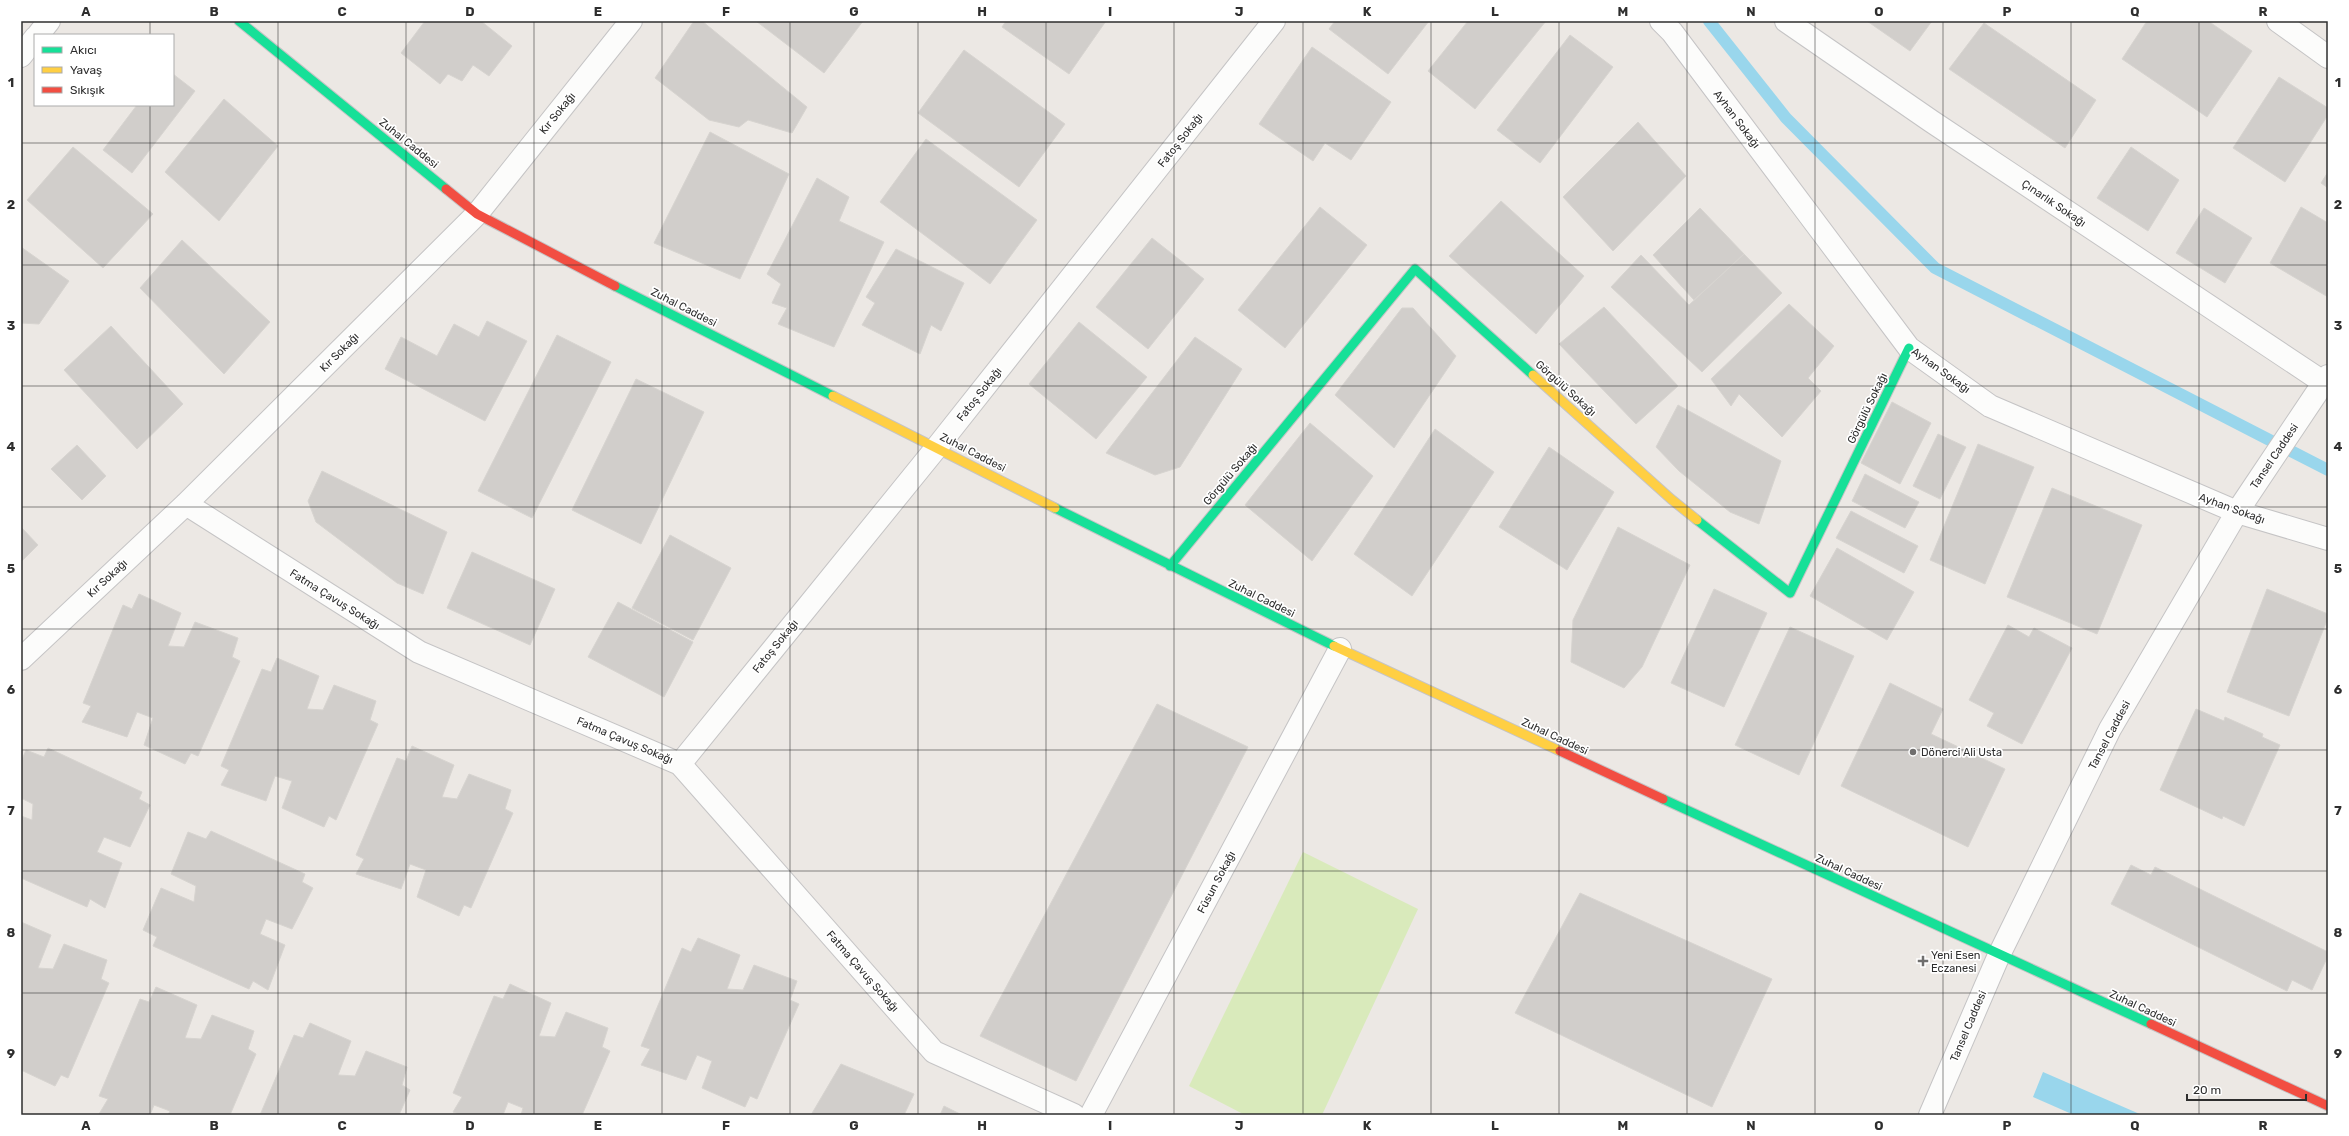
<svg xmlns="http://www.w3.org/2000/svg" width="2349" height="1136" viewBox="0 0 2349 1136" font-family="Rubik,sans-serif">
  <rect width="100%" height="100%" fill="#ece8e4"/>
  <!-- pitch -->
  <path fill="#d9eabb" d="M1303,852L1418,909L1322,1115H1245L1189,1086Z"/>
  <!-- water -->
  <path fill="#99d6ec" d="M2043,1072L2142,1115H2074L2033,1097Z"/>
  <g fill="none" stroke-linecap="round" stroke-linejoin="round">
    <!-- stream -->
    <path stroke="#99d6ec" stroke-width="12" d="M1709,21L1786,118L1935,268L2328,470"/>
  </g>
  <!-- building -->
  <path fill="#d1cecb" stroke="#d7d4d0" d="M425,21H481L512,46L489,76L473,65L462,81L448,74L440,84L401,53Z
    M694,21H702L807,107L792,133L748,120L739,127L709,120L655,78Z
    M756,21H863L824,73Z
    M1006,21H1106L1069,74L1002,27Z
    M1335,21H1429L1388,74L1329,29Z
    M1468,21H1546L1475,109L1428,71Z
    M1867,21H1932L1910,51Z
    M2147,21H2208L2252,51L2207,117L2122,59Z
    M1984,23L2096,100L2065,148L1949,69Z
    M1570,35L1613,67L1540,163L1497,130Z
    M1312,47L1391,102L1351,160L1325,143L1313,161L1259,124Z
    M964,50L1065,124L1019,187L918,113Z
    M173,74L195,91L132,173L103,150L137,105H173Z
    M2279,77L2328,108V115L2285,182L2233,148Z
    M224,99L278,146L219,221L165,172Z
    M1638,122L1686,176L1613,251L1563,197Z
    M710,132L789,174L740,279L654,243Z
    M926,139L1037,220L990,284L880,202Z
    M73,147L153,214L103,268L27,200Z
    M2131,147L2179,180L2148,231L2097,198Z
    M2328,172V188L2321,183Z
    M817,178L849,197L839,221L884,242L834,347L778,324L787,308L772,303L781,284L767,274Z
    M1501,201L1584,276L1536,334L1449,256Z
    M1320,207L1367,245L1285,348L1238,310Z
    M2301,207L2328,223V297L2270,263Z
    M1700,208L1744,254L1694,300L1653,255Z
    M2204,208L2252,238L2225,283L2176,253Z
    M1152,238L1204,279L1148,349L1096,307Z
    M182,240L270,322L224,374L140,288Z
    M21,247L69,281L39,324L21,323Z
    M896,249L964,283L941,331L931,325L920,354L862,325L875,303L866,297Z
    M1744,254L1782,293L1702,372L1611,287L1641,255L1689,305Z
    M1789,304L1834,346L1808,378L1821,391L1782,437L1739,394L1731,406L1711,379Z
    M1604,307L1678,386L1636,424L1559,344Z
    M1402,308H1413L1456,356L1394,448L1335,395Z
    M487,321L527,341L485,421L385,369L401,337L437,356L454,324L479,337Z
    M1079,322L1147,377L1096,439L1029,384Z
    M111,326L183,404L137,449L64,370Z
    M557,335L611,362L532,518L478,491Z
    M1195,337L1242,369L1180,467L1155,475L1106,453Z
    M636,379L704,412L641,544L572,510Z
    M1892,402L1931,423L1900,484L1861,463Z
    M1678,405L1781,461L1759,524L1730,512L1679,471L1656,447Z
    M1310,423L1373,476L1312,561L1245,505Z
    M1435,429L1494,472L1412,596L1354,554Z
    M1938,434L1966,447L1940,499L1913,486Z
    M1978,444L2034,467L1985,584L1930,560Z
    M77,445L106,476L82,500L51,469Z
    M1549,447L1614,492L1567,570L1499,527Z
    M322,471L447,532L423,594L397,583L316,522L308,501Z
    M1865,474L1919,502L1905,528L1852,501Z
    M2052,488L2142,525L2097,634L2007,597Z
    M1851,511L1918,546L1904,573L1836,538Z
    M21,527L38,545L21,562Z
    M1618,527L1690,565L1642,667L1624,688L1571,662L1573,620Z
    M670,535L731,568L693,640L632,608Z
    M1837,548L1914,592L1887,640L1810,596Z
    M472,552L555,589L530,645L447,608Z
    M1714,589L1767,613L1724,707L1671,683Z
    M2267,589L2328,614V618L2289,716L2227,692Z
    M139,594L181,613L168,646L184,647L195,622L238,638L232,657L240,661L198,756L191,753L185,764L144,745L153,718L137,712L127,737L82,722L91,706L83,703L123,605L132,609Z
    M618,602L693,642L664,697L588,657Z
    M2008,625L2029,637L2034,628L2072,648L2022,744L1987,726L1994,713L1969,700Z
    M1790,627L1854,656L1799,775L1735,745Z
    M277,658L319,676L307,709L323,710L334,685L376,701L370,720L378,724L336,820L329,816L324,827L282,808L292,781L275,776L266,801L221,785L229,770L221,766L262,669L271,672Z
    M1890,683L1943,709L1931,734L2005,769L1968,847L1841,786Z
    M1157,704L1248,747L1076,1081L980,1036Z
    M2196,709L2224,721L2225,717L2263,734L2262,737L2280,745L2244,826L2223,816L2222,819L2160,790Z
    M412,746L454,765L442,797L457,799L469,774L511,790L505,809L513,813L471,908L464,905L459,916L417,897L426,870L410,864L401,889L356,874L364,859L356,855L397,758L406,761Z
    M48,748L142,792L139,799L150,805L130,847L104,837L97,852L122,863L105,908L90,899L87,907L21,878V816L32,820L33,804L21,798V762L26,750L44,757Z
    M211,831L305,874L302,882L313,888L292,929L266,919L260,934L285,945L268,990L253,981L249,989L153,946L157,937L143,930L161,888L194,902L196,886L171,874L188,832L206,839Z
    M2131,865L2151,875L2155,867L2328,952V956L2312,990L2292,980L2287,991L2111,904Z
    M1580,893L1772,979L1712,1107L1515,1013Z
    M21,922L51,935L38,968L53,969L64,944L107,960L101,979L109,983L68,1078L61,1075L55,1086L21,1070Z
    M698,938L740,955L727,989L743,990L754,965L797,981L790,1000L799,1004L757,1099L750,1096L745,1107L702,1088L712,1061L697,1055L686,1080L641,1065L650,1049L641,1046L682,948L691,952Z
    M510,984L551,1003L539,1036L555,1037L566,1012L608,1028L602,1047L610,1051L582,1115H521L523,1108L508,1102L503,1115H461L453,1112L462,1097L453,1093L494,996L503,999Z
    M156,987L197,1005L185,1038L201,1039L212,1015L254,1031L248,1049L256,1054L230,1115H168L170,1111L154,1105L150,1115L99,1114L108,1099L99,1096L140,999L149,1002Z
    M310,1023L351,1041L338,1075L355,1076L366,1051L407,1067L402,1085L410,1090L399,1115H260L294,1035L303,1038Z
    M841,1064L914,1094L904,1115H811Z
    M944,1106L962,1115H940Z"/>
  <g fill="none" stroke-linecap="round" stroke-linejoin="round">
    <defs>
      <path id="street" d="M1661,21L1672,32L1909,348L1990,406L2237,512L2328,539
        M1786,21L1931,121L2323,382
        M2278,21L2328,57
        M38,35L49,21
        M21,56L35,38
        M186,504L419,652L680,764L934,1052L1074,1115
        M21,659L186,504L477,214L631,21
        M680,764L937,447L1274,21
        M1091,1115L1340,649
        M1930,1115L1999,955L2110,729L2237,512L2328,376"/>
      <path id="fast" d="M239,21L446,189
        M615,286L833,396
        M1055,508L1334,646
        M1697,520L1790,593L1909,348
        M1170,566L1415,269L1533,375
        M1663,799L2151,1024"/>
      <path id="slow" d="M1533,375L1671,499L1697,520
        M833,396L1055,508
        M1334,646L1560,751"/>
      <path id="jam" d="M446,189L477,214L615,286
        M1560,751L1663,799
        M2151,1024L2328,1106"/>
    </defs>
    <!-- street casing -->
    <use href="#street" stroke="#c5c4c5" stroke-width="24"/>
    <!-- fast casing -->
    <use href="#fast" stroke="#c5c4c5" stroke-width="11"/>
    <!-- slow casing -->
    <use href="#slow" stroke="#c5c4c5" stroke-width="11"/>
    <!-- jam casing -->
    <use href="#jam" stroke="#c5c4c5" stroke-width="11"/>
    <!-- street -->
    <use href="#street" stroke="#fcfcfb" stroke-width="22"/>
    <!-- fast -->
    <use href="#fast" stroke="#16e098" stroke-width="9"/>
    <!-- slow -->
    <use href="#slow" stroke="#ffcf43" stroke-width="9"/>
    <!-- jam -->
    <use href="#jam" stroke="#f24e42" stroke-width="9"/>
  </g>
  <!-- grid -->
  <path fill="none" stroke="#2e2e2e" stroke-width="1" stroke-opacity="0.55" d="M150,21V35M278,21V1115M406,21V1115M534,21V1115M662,21V1115M790,21V1115M918,21V1115M1046,21V1115M1174,21V1115M1303,21V1115M1431,21V1115M1559,21V1115M1687,21V1115M1815,21V1115M1943,21V1115M2071,21V1115M2199,21V1115M150,105V1115M21,143H2328M21,265H2328M21,386H2328M21,507H2328M21,629H2328M21,750H2328M21,871H2328M21,993H2328"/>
  <!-- markers -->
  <g fill="#706f6e" stroke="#fff" stroke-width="1.5">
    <circle cx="1913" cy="752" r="4"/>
    <path d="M1921 955h4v4h4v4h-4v4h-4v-4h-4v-4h4z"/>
  </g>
  <g text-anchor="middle" stroke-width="3.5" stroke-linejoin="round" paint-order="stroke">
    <!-- street labels -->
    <g font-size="11" fill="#2e2e2e" stroke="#fff">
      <text transform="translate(557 113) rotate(-51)" y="4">Kır Sokağı</text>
      <text transform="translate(1737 119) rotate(53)" y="4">Ayhan Sokağı</text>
      <text transform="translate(1180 140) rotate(-52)" y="4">Fatoş Sokağı</text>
      <text transform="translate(409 143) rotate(39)" y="4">Zuhal Caddesi</text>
      <text transform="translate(2054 203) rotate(34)" y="4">Çınarlık Sokağı</text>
      <text transform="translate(684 307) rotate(27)" y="4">Zuhal Caddesi</text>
      <text transform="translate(339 352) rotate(-45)" y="4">Kır Sokağı</text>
      <text transform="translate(1941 370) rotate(36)" y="4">Ayhan Sokağı</text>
      <text transform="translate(1566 388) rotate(42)" y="4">Görgülü Sokağı</text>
      <text transform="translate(979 394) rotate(-52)" y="4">Fatoş Sokağı</text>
      <text transform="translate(1867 408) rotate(-64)" y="4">Görgülü Sokağı</text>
      <text transform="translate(973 452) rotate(27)" y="4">Zuhal Caddesi</text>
      <text transform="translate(2274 456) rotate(-56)" y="4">Tansel Caddesi</text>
      <text transform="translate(1230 474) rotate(-50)" y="4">Görgülü Sokağı</text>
      <text transform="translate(2232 508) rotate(20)" y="4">Ayhan Sokağı</text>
      <text transform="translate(107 578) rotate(-43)" y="4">Kır Sokağı</text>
      <text transform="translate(1262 598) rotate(26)" y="4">Zuhal Caddesi</text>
      <text transform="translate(335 599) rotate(32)" y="4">Fatma Çavuş Sokağı</text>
      <text transform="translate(775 646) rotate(-51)" y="4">Fatoş Sokağı</text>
      <text transform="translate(2109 735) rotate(-62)" y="4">Tansel Caddesi</text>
      <text transform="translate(1555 736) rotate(25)" y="4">Zuhal Caddesi</text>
      <text transform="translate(625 740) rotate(23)" y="4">Fatma Çavuş Sokağı</text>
      <text transform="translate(1849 872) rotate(25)" y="4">Zuhal Caddesi</text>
      <text transform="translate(1216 882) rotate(-62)" y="4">Füsun Sokağı</text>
      <text transform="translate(863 971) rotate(49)" y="4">Fatma Çavuş Sokağı</text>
      <text transform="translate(2143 1008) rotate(25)" y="4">Zuhal Caddesi</text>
      <text transform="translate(1968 1026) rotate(-67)" y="4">Tansel Caddesi</text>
    </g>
    <!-- poi labels -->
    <g font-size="11" fill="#2e2e2e" stroke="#fff" text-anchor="start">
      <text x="1921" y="756">Dönerci Ali Usta</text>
      <text x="1931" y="959">Yeni Esen<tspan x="1931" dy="13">Eczanesi</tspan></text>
    </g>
  </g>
  <!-- border -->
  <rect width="2349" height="1136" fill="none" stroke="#ffffff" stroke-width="44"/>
  <!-- legend -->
  <rect x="34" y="34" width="140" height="72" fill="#ffffff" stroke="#ababab"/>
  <rect x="42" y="47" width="20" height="6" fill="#16e098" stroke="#ababab"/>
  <text x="70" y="54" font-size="12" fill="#2e2e2e">Akıcı</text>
  <rect x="42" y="67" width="20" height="6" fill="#ffcf43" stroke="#ababab"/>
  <text x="70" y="74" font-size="12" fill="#2e2e2e">Yavaş</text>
  <rect x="42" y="87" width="20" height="6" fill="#f24e42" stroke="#ababab"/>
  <text x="70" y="94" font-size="12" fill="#2e2e2e">Sıkışık</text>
  <!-- scale -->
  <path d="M2187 1094v6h119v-6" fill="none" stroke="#2e2e2e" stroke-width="2"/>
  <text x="2193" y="1094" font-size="12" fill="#2e2e2e" stroke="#ffffff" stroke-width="3" paint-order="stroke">20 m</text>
  <rect x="22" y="22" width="2305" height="1092" fill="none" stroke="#2e2e2e" stroke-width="1.5"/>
  <g font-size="13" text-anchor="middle" font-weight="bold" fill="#2e2e2e">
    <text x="86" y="16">A</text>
    <text x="214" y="16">B</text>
    <text x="342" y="16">C</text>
    <text x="470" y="16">D</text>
    <text x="598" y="16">E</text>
    <text x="726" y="16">F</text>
    <text x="854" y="16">G</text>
    <text x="982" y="16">H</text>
    <text x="1110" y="16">I</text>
    <text x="1239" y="16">J</text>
    <text x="1367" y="16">K</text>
    <text x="1495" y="16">L</text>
    <text x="1623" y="16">M</text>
    <text x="1751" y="16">N</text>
    <text x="1879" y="16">O</text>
    <text x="2007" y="16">P</text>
    <text x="2135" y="16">Q</text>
    <text x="2263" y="16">R</text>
    <text x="11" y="87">1</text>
    <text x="2338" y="87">1</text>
    <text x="11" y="209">2</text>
    <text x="2338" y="209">2</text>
    <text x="11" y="330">3</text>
    <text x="2338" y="330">3</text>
    <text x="11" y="451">4</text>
    <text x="2338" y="451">4</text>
    <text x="11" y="573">5</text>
    <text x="2338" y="573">5</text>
    <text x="11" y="694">6</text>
    <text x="2338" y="694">6</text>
    <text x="11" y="815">7</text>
    <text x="2338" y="815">7</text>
    <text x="11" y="937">8</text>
    <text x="2338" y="937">8</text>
    <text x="11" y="1058">9</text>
    <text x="2338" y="1058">9</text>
    <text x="86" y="1130">A</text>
    <text x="214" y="1130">B</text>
    <text x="342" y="1130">C</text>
    <text x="470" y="1130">D</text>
    <text x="598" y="1130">E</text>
    <text x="726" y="1130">F</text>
    <text x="854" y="1130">G</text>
    <text x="982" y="1130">H</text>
    <text x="1110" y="1130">I</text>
    <text x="1239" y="1130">J</text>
    <text x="1367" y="1130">K</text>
    <text x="1495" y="1130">L</text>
    <text x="1623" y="1130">M</text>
    <text x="1751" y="1130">N</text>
    <text x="1879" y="1130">O</text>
    <text x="2007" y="1130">P</text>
    <text x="2135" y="1130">Q</text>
    <text x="2263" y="1130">R</text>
  </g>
</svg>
